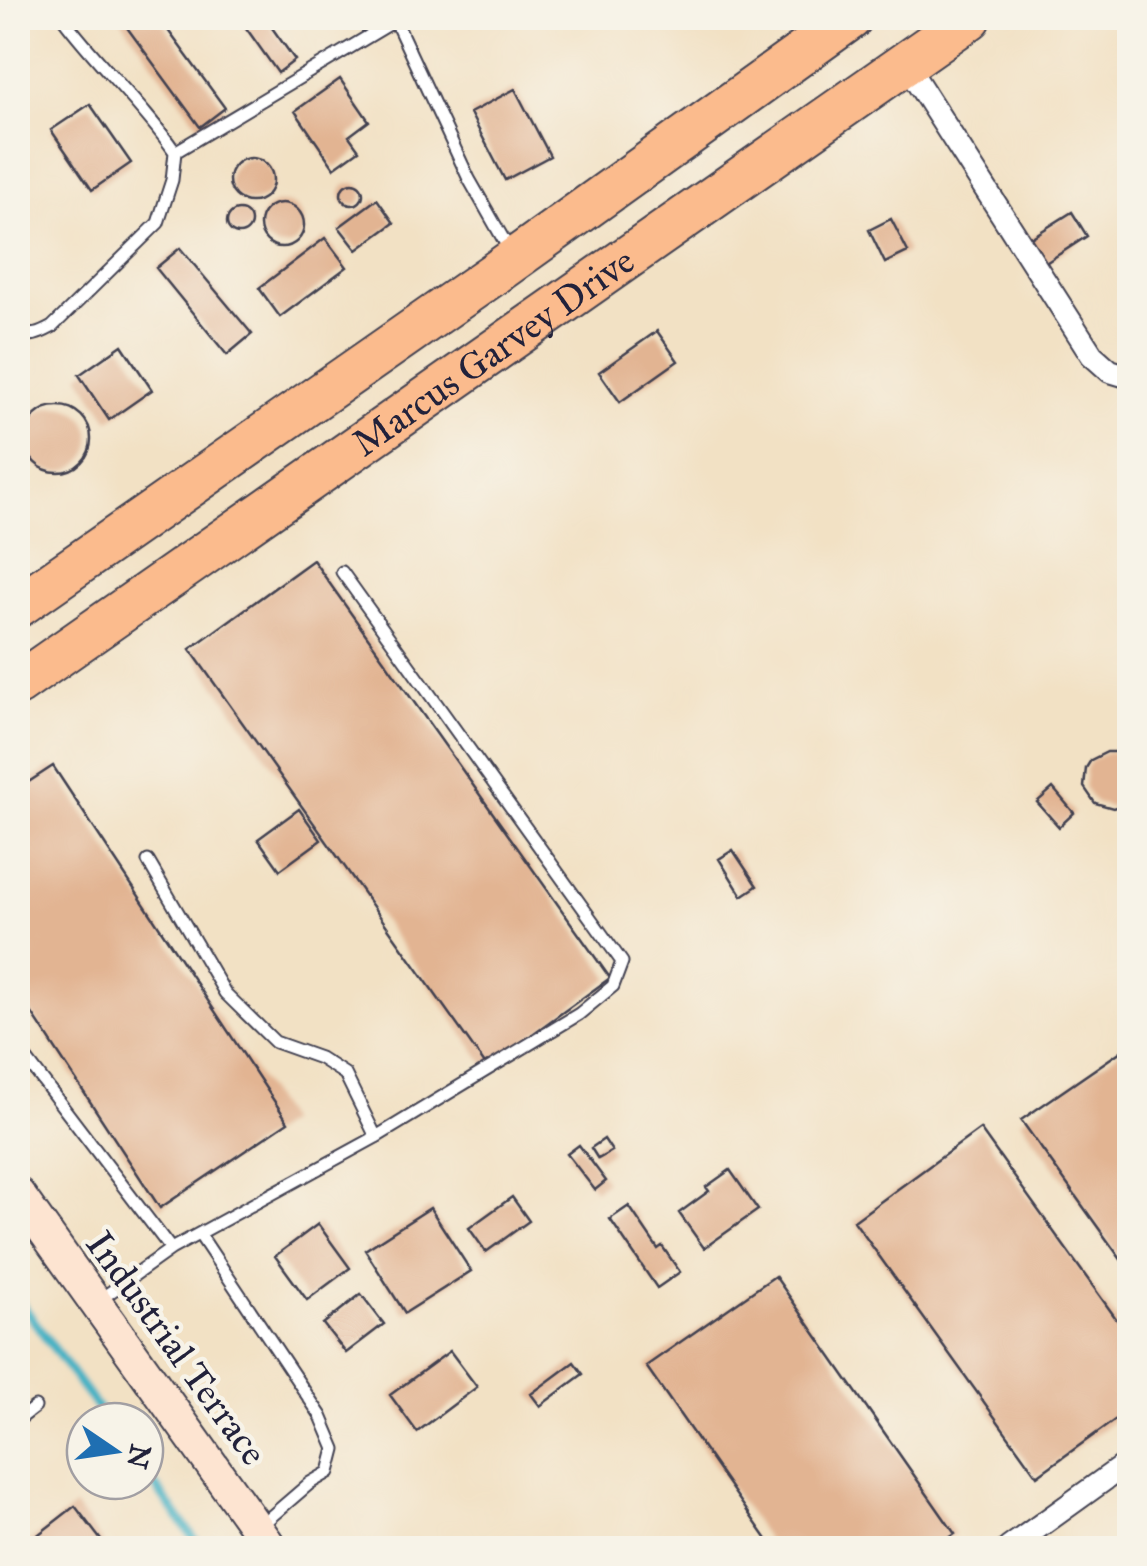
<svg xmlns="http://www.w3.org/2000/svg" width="1147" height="1566" viewBox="0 0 1147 1566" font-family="'IM FELL Great Primer',serif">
  <rect width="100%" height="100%" fill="#f7f3e8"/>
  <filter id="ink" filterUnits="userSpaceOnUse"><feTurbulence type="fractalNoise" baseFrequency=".01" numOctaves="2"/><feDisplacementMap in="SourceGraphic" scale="20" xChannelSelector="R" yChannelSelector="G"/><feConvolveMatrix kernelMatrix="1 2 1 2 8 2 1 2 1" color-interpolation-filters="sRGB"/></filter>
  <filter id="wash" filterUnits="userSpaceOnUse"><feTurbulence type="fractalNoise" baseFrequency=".0048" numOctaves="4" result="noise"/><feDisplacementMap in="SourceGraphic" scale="40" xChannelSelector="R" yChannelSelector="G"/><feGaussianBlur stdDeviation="2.25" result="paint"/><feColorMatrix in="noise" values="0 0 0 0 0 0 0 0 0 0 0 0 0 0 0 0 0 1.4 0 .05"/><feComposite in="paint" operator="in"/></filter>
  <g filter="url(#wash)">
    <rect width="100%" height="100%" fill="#f2e1c4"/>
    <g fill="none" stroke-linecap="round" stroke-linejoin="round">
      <!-- stream -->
      <path stroke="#47b2c4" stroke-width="9" d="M18,1299L107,1421
        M145,1472L201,1548"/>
    </g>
    <g id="blocks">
      <!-- building -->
      <path fill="#e2b492" d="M120,18H159L225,108L200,127Z
        M239,18H265L295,60L278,73Z
        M340,79L369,121L349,136L359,150L334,168L295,111Z
        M515,89L550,156L505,180L470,113Z
        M90,104L131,163L92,190L51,130Z
        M229 180a22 22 0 1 1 44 0a22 22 0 1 1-44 0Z
        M341 194a11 11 0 1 1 22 0a11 11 0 1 1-22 0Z
        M377,199L394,223L357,250L339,227Z
        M260 225a22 22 0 1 1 44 0a22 22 0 1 1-44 0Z
        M227 222a12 12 0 1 1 24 0a12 12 0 1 1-24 0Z
        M1072,212L1087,236L1041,266L1026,241Z
        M891,219L908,252L885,263L869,230Z
        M325,238L347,267L280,317L259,288Z
        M180,248L252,334L227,355L156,268Z
        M657,331L678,361L620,402L599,372Z
        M122,345L152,390L109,420L79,375Z
        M25 439a33 33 0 1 1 66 0a33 33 0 1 1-66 0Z
        M18,463L26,481V492L18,506Z
        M313,560L610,978L487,1067L190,649Z
        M1107,752H1116L1130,758V802L1113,808L1095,803L1084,787L1086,768L1091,760Z
        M53,766L288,1122L160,1208L18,992V789Z
        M1053,788L1074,813L1059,827L1037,802Z
        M299,809L321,840L280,870L258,839Z
        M733,850L757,886L742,896L719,859Z
        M1130,1045V1272L1021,1120Z
        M980,1129L1130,1338V1409L1037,1476L854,1221Z
        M604,1139L612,1151L598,1159L591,1148Z
        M579,1145L606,1181L595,1190L567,1154Z
        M730,1170L758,1210L704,1248L679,1213L709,1191L706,1187Z
        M512,1197L529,1221L486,1252L469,1228Z
        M629,1206L658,1249L662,1246L680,1272L657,1288L610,1219Z
        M430,1208L471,1271L405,1313L365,1250Z
        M318,1224L350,1268L307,1300L275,1256Z
        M775,1276L955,1534L934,1548H773L646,1366Z
        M361,1294L384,1324L346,1353L323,1324Z
        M450,1351L477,1387L417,1432L390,1395Z
        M574,1362L583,1374L540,1406L531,1394Z
        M75,1506L107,1548H21Z"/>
    </g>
  </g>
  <g filter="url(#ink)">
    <use href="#blocks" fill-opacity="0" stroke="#413f50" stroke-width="2.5"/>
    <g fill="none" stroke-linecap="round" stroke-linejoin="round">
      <defs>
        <path id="lane" d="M394,18L469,179L510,251
          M175,152L396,20
          M18,331C31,338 39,334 52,327L158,223L172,180L175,152C142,104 98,65 63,18
          M148,861L225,993L275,1042L320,1058L345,1074L376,1137
          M18,1048L171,1249
          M200,1235L321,1416L335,1449L329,1472L310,1483L260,1526
          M98,1301L171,1249L376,1137L579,1014L613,986L622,962L342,572
          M18,1420L35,1407
          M18,1518L22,1514"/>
        <path id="street" d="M905,63L1092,355L1110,371L1130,377
          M1009,1548L1130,1461"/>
        <path id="secondary" d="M18,1194L271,1548"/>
        <g id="highway">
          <path d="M18,606L498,271L851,18"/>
          <path id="s1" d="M18,684L970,18"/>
        </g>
      </defs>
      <!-- lane casing -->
      <use href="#lane" stroke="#413f50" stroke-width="15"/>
      <!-- street casing -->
      <use href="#street" stroke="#413f50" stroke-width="26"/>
      <!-- secondary casing -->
      <use href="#secondary" stroke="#413f50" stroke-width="36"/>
      <!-- highway casing -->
      <use href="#highway" stroke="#413f50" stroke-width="46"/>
      <!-- lane -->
      <use href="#lane" stroke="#fff" stroke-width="11"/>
      <!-- street -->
      <use href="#street" stroke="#fff" stroke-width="22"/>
      <!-- secondary -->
      <use href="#secondary" stroke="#fde4d1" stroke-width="32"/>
      <!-- highway -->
      <use href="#highway" stroke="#fbbb8d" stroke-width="42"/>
    </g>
  </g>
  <g text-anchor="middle" stroke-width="9" stroke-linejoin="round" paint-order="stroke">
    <!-- street labels -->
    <g font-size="38" fill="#22223b" stroke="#f7f3e8">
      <text dy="13" stroke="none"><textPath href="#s1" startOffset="580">Marcus Garvey Drive</textPath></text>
      <text transform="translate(177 1348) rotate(54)" y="13">Industrial Terrace</text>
    </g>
  </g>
  <!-- margin -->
  <rect width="1147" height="1566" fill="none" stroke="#f7f3e8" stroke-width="60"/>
  <!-- north arrow -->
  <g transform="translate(115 1451) rotate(103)"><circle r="48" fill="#f7f3e8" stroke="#a29fa3" stroke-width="2.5"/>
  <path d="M0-8L18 38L0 25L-18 38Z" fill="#1f6fb2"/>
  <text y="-15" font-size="28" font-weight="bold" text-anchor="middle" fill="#22223b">N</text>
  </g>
</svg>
